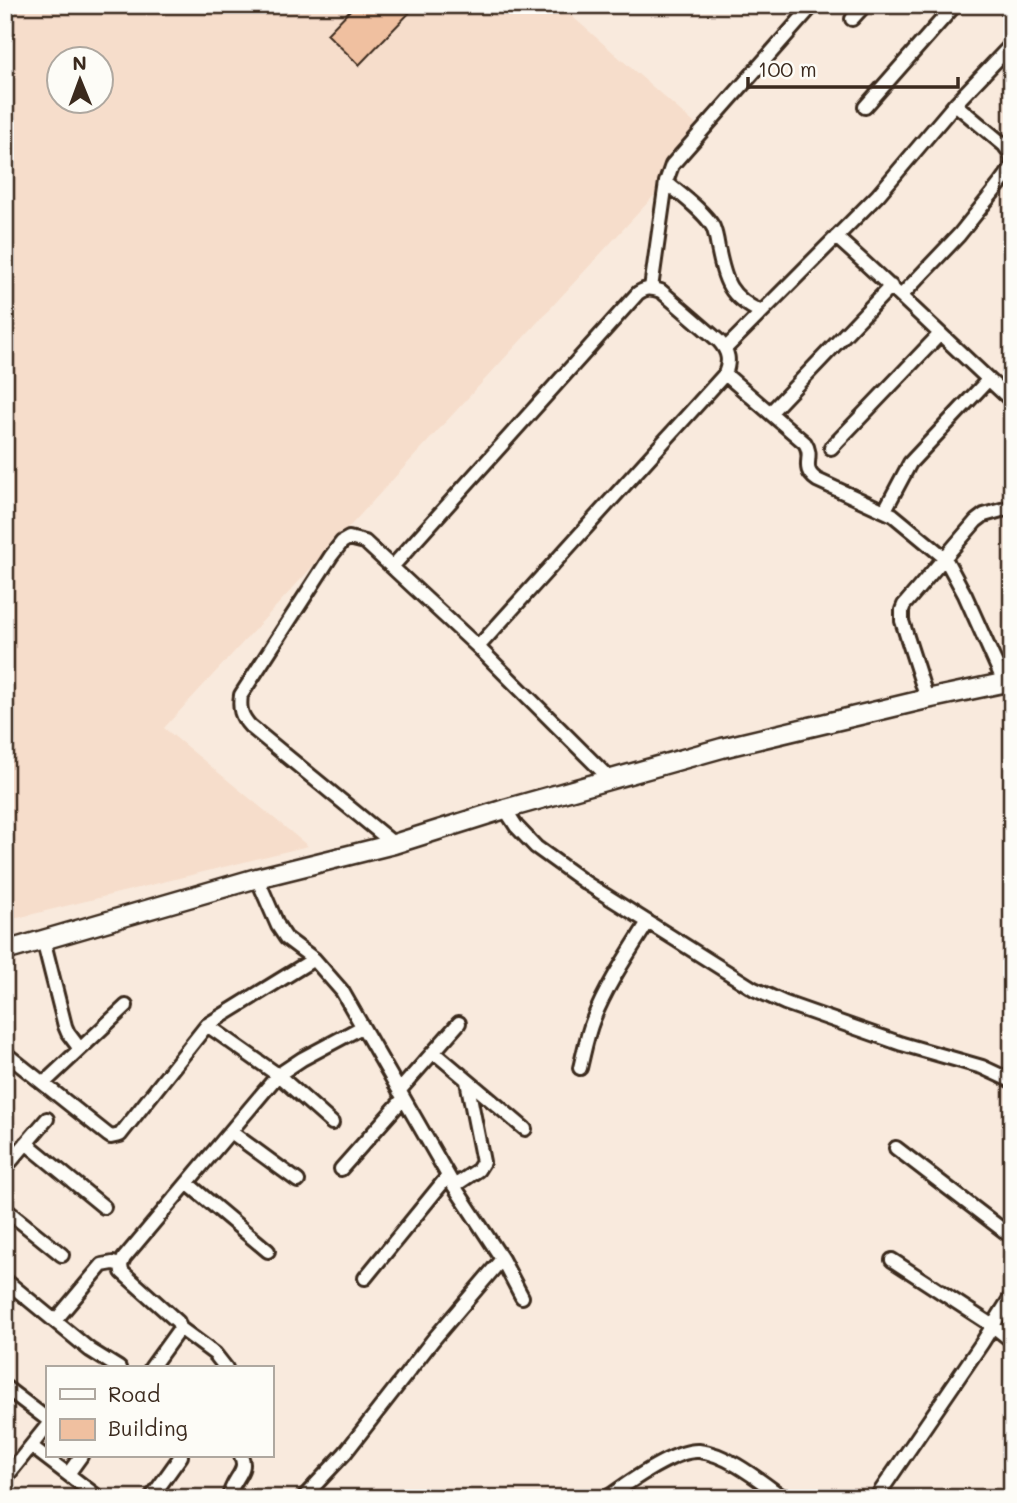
<svg xmlns="http://www.w3.org/2000/svg" width="1017" height="1503" viewBox="0 0 1017 1503" font-family="Mali,sans-serif">
  <rect width="100%" height="100%" fill="#f9eadd"/>
  <filter id="ink" filterUnits="userSpaceOnUse"><feTurbulence type="fractalNoise" baseFrequency=".0143" numOctaves="2"/><feDisplacementMap in="SourceGraphic" scale="14" xChannelSelector="R" yChannelSelector="G"/><feConvolveMatrix kernelMatrix="1 2 1 2 8 2 1 2 1" color-interpolation-filters="sRGB"/></filter>
  <g filter="url(#ink)">
    <!-- built -->
    <path fill="#f6ddcb" fill-rule="evenodd" d="M5,5H559L709,136L164,728L308,846L5,921ZM60,60H102V102H60Z"/>
    <!-- building -->
    <path fill="#f0c0a0" stroke="#3b2a1e" stroke-width="2" d="M355,5H417L359,65L327,34Z"/>
    <g fill="none" stroke-linecap="round" stroke-linejoin="round">
      <defs>
        <path id="minor" d="M852,19L865,5
          M955,104L1004,145L1010,153L1012,158
          M865,107L955,5
          M666,182C680,194 704,211 713,227C716,234 717,242 718,248C725,282 729,297 761,312
          M836,237C896,290 953,347 1012,401
          M651,288L666,182L672,165L813,5
          M901,296L959,235L1003,180L1011,169L1012,164
          M726,348L878,195L955,104L1012,44
          M725,374L805,443C815,458 799,467 817,480L893,515L945,558L965,595L1004,682
          M770,413L891,286
          M831,448L940,334
          M885,510L910,463L988,380
          M392,567L638,293C647,287 651,288 661,291L719,341C729,352 730,361 725,374L478,647
          M927,699L902,621V610L904,605L976,521L984,515L1012,507
          M505,809L516,826L536,847L586,883L754,989L785,1003L902,1044L982,1067L1012,1081
          M394,844L250,726C241,716 239,709 241,695L331,556L342,542L349,538L365,542L478,647L611,780
          M257,878L278,926L286,938L314,959L342,991L454,1186L502,1259L522,1297
          M43,939L65,1026L68,1033L80,1049
          M207,1025L278,1075L332,1123
          M434,1052L525,1129
          M5,1053L108,1135L111,1137L120,1135L207,1025L314,959
          M580,1068C584,1052 587,1035 593,1020C607,985 628,954 648,922
          M44,1083L126,1006
          M399,1091L459,1023
          M231,1132L298,1181
          M26,1143L104,1207
          M896,1148L1012,1237
          M5,1168L47,1119
          M341,1169L403,1099
          M187,1183L268,1251
          M454,1186L478,1170L483,1162L467,1081
          M5,1209L62,1255
          M892,1260L993,1326L1012,1341
          M365,1278L448,1176
          M5,1280L90,1350L119,1368
          M55,1321L102,1265L113,1263L121,1265
          M180,1328L215,1354L226,1368
          M151,1368L180,1328L178,1322L122,1272L121,1265L124,1258L278,1075L302,1059L362,1027
          M5,1387L47,1419
          M31,1446L99,1498
          M68,1474L81,1456
          M7,1476L47,1426
          M151,1498L181,1456
          M229,1498C231,1479 249,1472 241,1456
          M303,1498L345,1453L433,1340L502,1259
          M607,1498C626,1484 675,1449 699,1451C728,1454 760,1481 784,1498
          M876,1498L982,1343L1012,1295"/>
        <path id="secondary" d="M5,951L257,878L394,844L505,809L722,748L927,699L1012,681"/>
      </defs>
      <!-- minor casing -->
      <use href="#minor" stroke="#3b2a1e" stroke-width="18"/>
      <!-- secondary casing -->
      <use href="#secondary" stroke="#3b2a1e" stroke-width="23"/>
      <!-- minor -->
      <use href="#minor" stroke="#fdfcf7" stroke-width="12"/>
      <!-- secondary -->
      <use href="#secondary" stroke="#fdfcf7" stroke-width="18"/>
    </g>
  </g>
  <!-- margin -->
  <rect width="1017" height="1503" fill="none" stroke="#fdfcf7" stroke-width="28"/>
  <rect x="14" y="14" width="989" height="1475" fill="none" stroke="#3b2a1e" stroke-width="2.5" filter="url(#ink)"/>
  <!-- legend -->
  <rect x="46" y="1366" width="228" height="91" fill="#fdfcf7" stroke="#afa8a0" stroke-width="2"/>
  <rect x="60" y="1389" width="35" height="10" fill="#fdfcf7" stroke="#afa8a0" stroke-width="2"/>
  <text x="108" y="1402" font-size="21" fill="#3b2a1e">Road</text>
  <rect x="60" y="1419" width="35" height="21" fill="#f0c0a0" stroke="#afa8a0" stroke-width="2"/>
  <text x="108" y="1436" font-size="21" fill="#3b2a1e">Building</text>
  <!-- north arrow -->
  <g transform="translate(80 80) rotate(359)"><circle r="33" fill="#fdfcf7" stroke="#afa8a0" stroke-width="2"/>
  <path d="M0-5L12 26L0 18L-12 26Z" fill="#3b2a1e"/>
  <text y="-10" font-size="19" font-weight="bold" text-anchor="middle" fill="#3b2a1e">N</text>
  </g>
  <!-- scale -->
  <path d="M748 77v10h210v-10" fill="none" stroke="#3b2a1e" stroke-width="3.5"/>
  <text x="758" y="77" font-size="21" fill="#3b2a1e" stroke="#fdfcf7" stroke-width="5" paint-order="stroke">100 m</text>
</svg>
